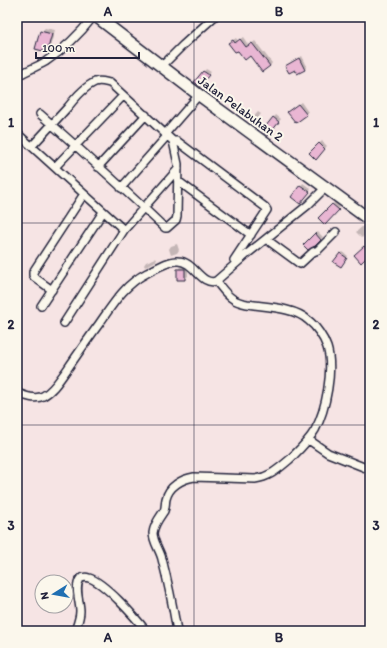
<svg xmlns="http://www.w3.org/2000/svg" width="387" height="648" viewBox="0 0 387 648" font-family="Itim,sans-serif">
  <rect width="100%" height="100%" fill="#f6e4e4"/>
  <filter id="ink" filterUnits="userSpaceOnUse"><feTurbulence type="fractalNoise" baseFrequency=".025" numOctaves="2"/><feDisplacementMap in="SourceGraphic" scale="8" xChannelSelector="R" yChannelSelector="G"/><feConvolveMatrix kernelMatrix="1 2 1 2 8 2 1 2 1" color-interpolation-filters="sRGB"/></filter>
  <g filter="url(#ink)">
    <!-- shadow -->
    <path fill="#0003" d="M176,17H182L177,20Z
      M45,28L55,30L50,47L46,51L41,32Z
      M243,37L249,46L255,41L272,63L270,66L250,54L245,59L232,41L236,38L238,41Z
      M302,56L307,66L305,69L298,73L295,69L286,66L289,64Z
      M206,69L211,72L202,82H196Z
      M301,102L308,112L306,114L291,110Z
      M258,112L261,114L252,124L249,122Z
      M276,115L281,119L270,132L263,131Z
      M322,141L327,146L316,158L310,153Z
      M303,183L311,189L303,201L301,186Z
      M335,202L340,207L325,223L319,218Z
      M363,226L368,232L362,238L356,232Z
      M318,232L323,237L315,245H304Z
      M177,244L179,250L177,253L171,255L169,249L171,246Z
      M367,244L370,247V253L356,255Z
      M343,252L348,256L343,264L340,254Z
      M156,258L157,260L154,262L145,267L144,265L146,262Z
      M180,267H188V276L185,279H178V269Z"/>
    <!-- building -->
    <path fill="#e9b6d3" stroke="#22223b" d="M40,31L52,34L47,52L35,49Z
      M240,39L246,47L252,43L270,66L262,72L250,56L245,60L238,51L235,52L228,43L233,40L235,43Z
      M299,58L305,70L297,74L295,70L289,73L285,66Z
      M203,71L209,75L200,86L194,82Z
      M298,104L307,115L296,123L287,112Z
      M273,117L279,122L268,136L262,131Z
      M319,143L325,149L316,160L309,153Z
      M300,185L310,192L300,204L291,197Z
      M332,204L339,210L325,225L318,218Z
      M315,233L321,240L315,246L308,250L303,245Z
      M364,246L370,252V254L361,263L354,255Z
      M340,253L347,258L341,267L333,262Z
      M177,269H185V280H177Z"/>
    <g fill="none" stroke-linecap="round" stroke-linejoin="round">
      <defs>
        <path id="minor" d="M162,66L183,45L214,17
          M17,76C26,71 36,67 45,62C63,50 80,34 93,17
          M165,134L199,95
          M19,135L124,230L178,169
          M173,141H177L265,207L267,210L234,260
          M32,146C44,133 56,120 68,107C75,98 84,87 95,82C100,80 105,82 110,83L173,141L178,164L177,216L176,220L167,228H165C124,189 82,151 40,114
          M55,167L123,96
          M98,167L146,115
          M178,181L251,235
          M121,188L167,136
          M266,239L300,264L313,252L318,250L336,232
          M52,290L34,277L33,275V272L84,194
          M41,306L103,212
          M64,323L124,230
          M17,393C25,396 35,400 43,396C53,391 60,379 66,371C77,355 88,339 99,324C113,304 125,284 147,273C155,269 169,260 178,261C194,261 201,286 216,281L247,254L308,205L326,187
          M309,440L328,453L366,468L370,469
          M75,631C77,625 80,618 80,611C80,601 74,588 80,579C83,577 86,577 89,578C104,582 136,618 146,631
          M177,631C173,607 168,582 162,559C160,550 153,542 153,533C154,524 160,517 164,511C166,506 165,503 166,499C169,486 182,479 194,477L255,479C270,477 278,469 289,460C298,451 308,442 315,430C326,410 334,369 327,347C324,338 316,326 308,320C294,307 265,307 247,304C242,303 237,302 233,299C226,295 221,287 216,281"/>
        <path id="secondary" d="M97,17L199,95L370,220"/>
      </defs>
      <!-- minor casing -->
      <use href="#minor" stroke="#22223b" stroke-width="10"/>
      <!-- secondary casing -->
      <use href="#secondary" stroke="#22223b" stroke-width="14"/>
      <!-- minor -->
      <use href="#minor" stroke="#fbf7ec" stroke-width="7"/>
      <!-- secondary -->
      <use href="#secondary" stroke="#fbf7ec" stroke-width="11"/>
    </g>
  </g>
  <!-- grid -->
  <path fill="none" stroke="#22223b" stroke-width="1" stroke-opacity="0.55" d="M194,17V631M17,223H370M17,425H370"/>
  <g text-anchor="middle" stroke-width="4" stroke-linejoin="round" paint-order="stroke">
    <!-- street labels -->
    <g font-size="13" fill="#22223b" stroke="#fbf7ec">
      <text transform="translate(241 108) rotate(36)" y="5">Jalan Pelabuhan 2</text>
    </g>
  </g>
  <!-- margin -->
  <rect width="387" height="648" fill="none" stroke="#fbf7ec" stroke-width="44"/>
  <!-- north arrow -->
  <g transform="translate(54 594) rotate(259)"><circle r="19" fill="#fbf7ec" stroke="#a4a2a5"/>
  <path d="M0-3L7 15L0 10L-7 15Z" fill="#1f6fb2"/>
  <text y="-6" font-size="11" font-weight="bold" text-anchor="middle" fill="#22223b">N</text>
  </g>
  <!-- scale -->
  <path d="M36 52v6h103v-6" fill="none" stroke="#22223b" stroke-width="2"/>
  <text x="42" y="52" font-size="12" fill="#22223b" stroke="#fbf7ec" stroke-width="3" paint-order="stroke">100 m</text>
  <rect x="22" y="22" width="343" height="604" fill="none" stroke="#22223b" stroke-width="1.5"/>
  <g font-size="13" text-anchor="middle" font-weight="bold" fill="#22223b">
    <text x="108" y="16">A</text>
    <text x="279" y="16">B</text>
    <text x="11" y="127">1</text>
    <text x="376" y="127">1</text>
    <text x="11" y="329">2</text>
    <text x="376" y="329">2</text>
    <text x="11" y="530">3</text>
    <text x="376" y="530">3</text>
    <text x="108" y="642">A</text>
    <text x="279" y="642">B</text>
  </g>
</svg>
